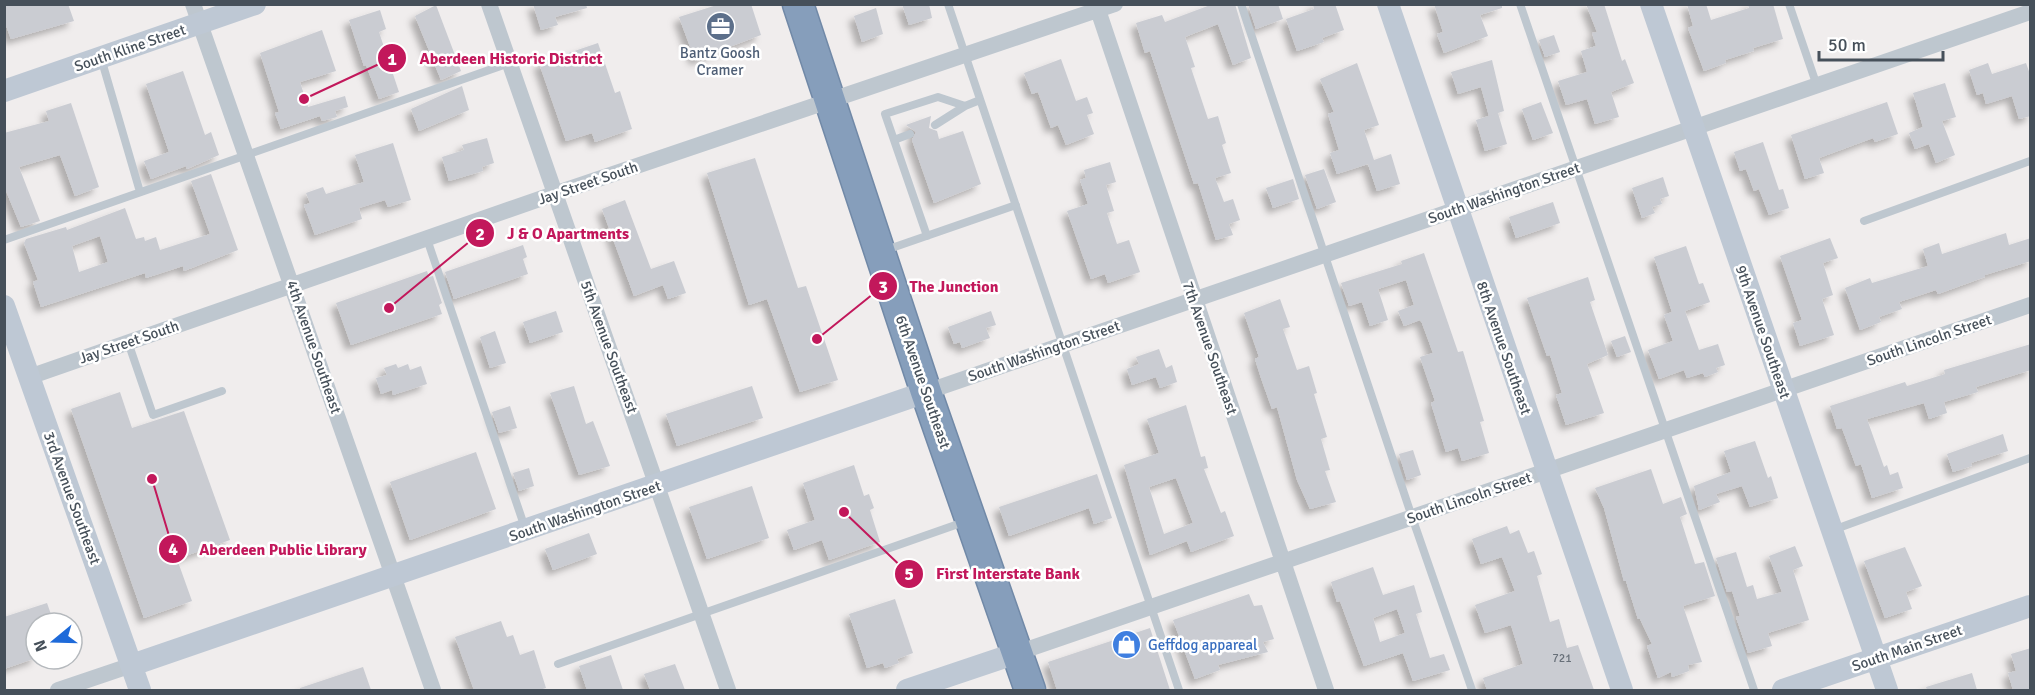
<svg xmlns="http://www.w3.org/2000/svg" width="2035" height="695" viewBox="0 0 2035 695" font-family="Signika,sans-serif">
  <defs>
    <filter id="shadow"><feDropShadow dx="-5.5" dy="5.5" stdDeviation="3" flood-color="#0004"/></filter>
  </defs>
  <rect width="100%" height="100%" fill="#f0eded"/>
  <!-- building -->
  <path fill="#caccd2" fill-rule="evenodd" filter="url(#shadow)" d="M4,4H68L74,21L11,39L4,20Z
    M533,4H586L587,8L555,17L558,25L541,30Z
    M720,4H751L761,35L695,60L679,17Z
    M902,4H929L932,18L909,25Z
    M1213,4H1235L1251,58L1233,65L1218,24L1185,37L1195,67L1191,68L1208,119L1218,116L1226,143L1222,145L1231,173L1215,178L1224,202L1233,199L1240,220L1229,224L1233,235L1216,240L1198,183L1194,184L1150,51L1145,53L1136,23L1162,15L1165,22Z
    M1248,4H1278L1283,19L1256,29Z
    M1313,4H1335L1344,30L1322,38L1324,42L1297,51L1286,19L1314,9Z
    M1434,4H1502V8L1480,15L1488,36L1444,53L1437,34L1443,32Z
    M1586,4H1604L1622,61L1625,59L1634,83L1611,92L1619,117L1595,124L1587,99L1566,105L1558,81L1587,72L1581,51L1596,46L1592,33L1597,32Z
    M1687,4H1706L1711,20L1749,8L1748,4H1773L1783,39L1753,48L1754,51L1725,60L1726,63L1704,71L1688,28L1693,26Z
    M436,5L461,71L441,80L415,16Z
    M876,8L883,34L862,42L854,16Z
    M380,10L386,29L379,32L399,92L379,99L366,65L364,66L349,20Z
    M322,30L336,71L300,82L308,107L345,96L348,107L335,111L337,117L322,121L320,116L281,129L275,113L279,112L260,53Z
    M1554,35L1560,52L1545,57L1539,40Z
    M598,43L615,93L620,91L632,129L595,142L592,133L566,141L539,63Z
    M1061,59L1076,101L1087,97L1093,113L1087,115L1094,134L1066,145L1058,125L1051,128L1038,92L1032,94L1024,73Z
    M1492,60L1504,111L1489,116L1481,87L1458,94L1451,72Z
    M1357,63L1379,125L1364,130L1374,160L1391,154L1400,184L1377,191L1368,164L1337,174L1330,153L1339,150L1328,114L1334,112L1320,79Z
    M1988,63L1992,74L2026,63L2031,77V116L2019,119L2012,96L1986,104L1983,93L1977,95L1969,70Z
    M183,71L205,135L211,132L219,155L187,169L186,166L151,179L144,161L169,152L146,84Z
    M1945,83L1956,117L1942,121L1955,155L1936,163L1929,144L1915,149L1909,133L1923,127L1913,93Z
    M462,86L469,110L419,131L411,109Z
    M1541,102L1553,133L1533,140L1522,109Z
    M1887,102L1898,134L1875,142L1873,138L1819,158L1824,173L1805,179L1791,135Z
    M71,103L99,187L75,196L60,155L19,167L40,221L21,227L4,186V133L49,121L46,111Z
    M1498,113L1507,144L1485,151L1476,120Z
    M931,116L929,128L937,131L939,139L963,131L981,184L934,203L912,140L916,132L906,125Z
    M487,138L494,163L482,167L483,171L449,181L442,157L464,150L462,145Z
    M1763,142L1779,190L1783,189L1789,208L1769,215L1759,189L1754,191L1746,169L1740,171L1734,152Z
    M393,143L411,200L388,207L385,200L359,208L362,219L315,235L304,205L310,203L306,193L323,187L326,194L364,182L355,155Z
    M755,158L798,288L806,286L838,380L800,392L767,299L749,305L707,173Z
    M1110,162L1116,182L1106,185L1114,211L1107,213L1117,244L1129,240L1140,272L1108,283L1105,274L1091,279L1067,211L1088,204L1080,180L1086,178L1084,170Z
    M1324,169L1336,202L1317,209L1305,175Z
    M211,174L238,250L184,271L183,266L146,278L145,273L41,307L33,282L38,280L24,243L26,239L66,227L67,230L125,208L136,239L144,237L145,241L156,237L160,250L210,234L191,181ZM100,236L108,262L79,272L72,246Z
    M1663,177L1669,196L1660,199L1662,204L1652,207L1655,213L1642,218L1632,188Z
    M1293,179L1299,199L1273,208L1266,188Z
    M625,200L651,269L674,261L686,293L668,299L663,285L634,296L602,209Z
    M1553,202L1560,223L1516,238L1509,217Z
    M2006,233L2009,245L2031,238V261L1985,275V277L1938,294L1936,290L1899,302L1902,309L1879,317L1881,322L1860,330L1845,288L1870,278L1872,283L1928,266L1923,249L1939,243L1942,254Z
    M1830,238L1838,258L1823,263L1833,295L1822,299L1834,335L1800,346L1793,323L1802,320L1780,256Z
    M523,245L527,257L523,259L528,274L454,299L445,272Z
    M1686,246L1699,284L1703,283L1710,302L1685,311L1699,350L1718,344L1725,365L1716,368L1718,372L1705,377L1703,373L1687,378L1684,370L1659,379L1648,350L1673,341L1664,315L1672,312L1654,257Z
    M1424,253L1458,352L1463,351L1484,421L1480,422L1489,453L1462,461L1458,448L1446,452L1431,403L1435,401L1420,357L1433,353L1422,323L1420,320L1404,326L1398,311L1414,305L1406,280L1378,289L1388,320L1370,326L1362,302L1349,306L1341,283L1402,264L1401,261Z
    M427,271L429,277L433,276L442,303L439,305L442,314L351,345L336,303Z
    M1588,277L1595,300L1590,302L1608,355L1587,364L1604,413L1566,425L1556,395L1562,393L1550,355L1547,356L1527,298Z
    M1280,299L1290,327L1283,329L1297,370L1309,366L1317,393L1314,394L1327,437L1321,439L1330,470L1325,471L1336,502L1310,509L1297,480L1277,407L1272,409L1261,378L1255,359L1259,357L1244,313Z
    M556,311L563,332L530,343L523,322Z
    M991,311L996,325L986,328L990,338L962,348L960,342L954,344L948,327Z
    M495,331L506,363L490,368L480,337Z
    M1625,336L1631,352L1617,357L1611,341Z
    M2031,344V370L1976,387L1978,392L1944,402L1947,413L1929,419L1924,403L1867,419L1884,467L1887,465L1890,475L1898,472L1903,488L1872,498L1861,464L1856,466L1842,428L1837,429L1830,406L1905,382L1907,386L1945,374L1944,370Z
    M1159,349L1166,368L1172,365L1177,382L1160,388L1156,377L1132,385L1127,369L1139,364L1136,357Z
    M396,364L398,368L408,364L410,370L421,366L427,384L393,395L392,390L381,394L376,378L387,375L384,368Z
    M574,386L586,424L593,421L610,466L579,475L550,393Z
    M752,386L763,418L677,446L666,414Z
    M120,392L132,428L184,411L230,540L177,559L192,601L144,618L71,409Z
    M1186,405L1201,457L1205,456L1208,468L1204,469L1221,513L1225,511L1234,536L1191,552L1187,541L1150,555L1124,465L1159,453L1147,419ZM1176,478L1193,523L1164,534L1149,487Z
    M510,406L517,428L499,433L492,412Z
    M2003,434L2008,451L1971,463L1972,466L1953,472L1947,454Z
    M1755,441L1768,478L1771,476L1778,498L1750,507L1742,486L1716,494L1720,502L1699,510L1694,486L1731,472L1724,451Z
    M1413,450L1421,475L1407,480L1399,454Z
    M476,452L496,509L410,540L390,482Z
    M854,465L864,496L869,494L874,508L870,510L880,542L829,560L822,540L794,550L787,530L815,520L803,483Z
    M529,468L534,486L519,491L513,473Z
    M1651,469L1663,504L1681,497L1687,514L1680,517L1695,564L1704,562L1715,596L1683,606L1702,662L1688,665L1689,671L1672,677L1671,672L1658,678L1647,646L1652,644L1640,619H1638L1626,581H1624L1604,508L1595,488Z
    M1097,474L1112,518L1094,524L1089,508L1009,536L999,507Z
    M752,486L769,538L707,559L689,507Z
    M1507,526L1510,534L1519,530L1528,553L1534,551L1542,574L1537,576L1550,622L1559,619L1567,648L1578,645L1594,690H1487L1483,678L1523,664L1511,625L1485,633L1475,605L1515,591L1502,557L1481,564L1472,539Z
    M589,533L597,554L553,570L545,549Z
    M1795,546L1803,566L1793,570L1809,620L1768,633L1772,646L1748,653L1736,617L1740,616L1732,591L1727,592L1716,558L1736,552L1747,587L1753,585L1757,599L1782,592L1769,556Z
    M1905,547L1922,586L1906,592L1912,609L1885,618L1864,561Z
    M1373,567L1383,595L1414,585L1422,612L1416,614L1430,658L1444,654L1450,670L1413,681L1403,653L1364,666L1340,601L1337,602L1331,582ZM1397,609L1405,633L1380,642L1373,618Z
    M1249,594L1254,606L1262,605L1274,639L1263,642L1268,652L1218,665L1220,670L1195,679L1173,620Z
    M895,599L913,653L897,659L899,663L885,668L883,663L867,668L849,614Z
    M47,603L54,623H36V658L4,669V617Z
    M501,621L507,637L513,635L520,655L534,650L546,688L539,690H474L455,637Z
    M1150,628L1170,690H1057L1048,662Z
    M2031,648V690H2013L2008,673L2016,671L2011,654Z
    M611,655L623,690H587L579,666Z
    M675,664L685,690H650L644,674Z
    M363,667L371,690H300V688Z
    M1972,673L1977,690H1927L1926,687Z"/>
  <g fill="none" stroke-linecap="round" stroke-linejoin="round">
    <defs>
      <path id="highway" d="M798,4L926,392L1030,690"/>
    </defs>
    <!-- highway casing -->
    <use href="#highway" stroke="#7189a7" stroke-width="33"/>
    <!-- lane -->
    <path stroke="#bec7cf" stroke-width="8" d="M948,4L1179,690
      M1241,4L1412,517L1472,690
      M1520,4L1754,690
      M1789,4L1817,86
      M101,58L140,192
      M935,125L965,106
      M894,140L910,134
      M1864,221L2030,161
      M927,236L885,114L938,97L965,106L980,100
      M427,239L525,528
      M4,240L509,63
      M883,251L1016,205
      M128,342L153,415L222,391
      M1833,530L2030,458
      M558,664L964,522"/>
    <!-- street -->
    <path stroke="#bec7cf" stroke-width="16" d="M193,4L433,690
      M489,4L728,690
      M1096,4L1326,690
      M29,377L554,194L1115,4
      M926,392L2030,12
      M1017,653L2030,305
      M58,690L132,665"/>
    <!-- secondary -->
    <path stroke="#bec8d4" stroke-width="22" d="M1388,4L1622,690
      M1651,4L1887,690
      M4,91L255,4
      M4,306L140,690
      M132,665L926,392
      M907,690L1017,653
      M1783,690L2030,606"/>
    <!-- highway -->
    <use href="#highway" stroke="#869ebb" stroke-width="30"/>
  </g>
  <!-- icons -->
  <defs>
    <symbol id="office-disc" viewBox="-11 -11 22 22"><circle r="9.5" fill="#5c6f8a" stroke="#fff"/><path d="M-6-3h4V-5.5h4V-3h4V5H-6ZM-1-4.5V-3h2v-1.5ZM-6 0V1H6V0Z" fill="#fff"/></symbol>
    <symbol id="shop-disc" viewBox="-11 -11 22 22"><circle r="9.5" fill="#3f7fe0" stroke="#fff"/><path d="M-5-2.5h2.3a2.7 3.5 0 0 1 5.4 0H5L5.5 6h-11ZM-1.5-2.5h3a1.5 2.3 0 0 0-3 0Z" fill="#fff"/></symbol>
  </defs>
  <g fill-rule="evenodd">
    <use href="#office-disc" x="704" y="10" width="33" height="33"/>
    <use href="#shop-disc" x="1110" y="628" width="33" height="33"/>
  </g>
  <g text-anchor="middle" stroke-width="5" stroke-linejoin="round" paint-order="stroke">
    <!-- number labels -->
    <g font-size="12" fill="#676f78">
      <text x="1562" y="662">721</text>
    </g>
    <!-- street labels -->
    <g font-size="15" fill="#46505a" stroke="#fff">
      <text transform="translate(130 48) rotate(-19)" y="5">South Kline Street</text>
      <text transform="translate(588 183) rotate(-19)" y="5">Jay Street South</text>
      <text transform="translate(1504 193) rotate(-19)" y="5">South Washington Street</text>
      <text transform="translate(1763 332) rotate(71)" y="5">9th Avenue Southeast</text>
      <text transform="translate(1929 340) rotate(-19)" y="5">South Lincoln Street</text>
      <text transform="translate(129 342) rotate(-19)" y="5">Jay Street South</text>
      <text transform="translate(314 347) rotate(71)" y="5">4th Avenue Southeast</text>
      <text transform="translate(609 347) rotate(70)" y="5">5th Avenue Southeast</text>
      <text transform="translate(1210 348) rotate(71)" y="5">7th Avenue Southeast</text>
      <text transform="translate(1504 348) rotate(71)" y="5">8th Avenue Southeast</text>
      <text transform="translate(1044 351) rotate(-19)" y="5">South Washington Street</text>
      <text transform="translate(923 382) rotate(71)" y="5">6th Avenue Southeast</text>
      <text transform="translate(72 498) rotate(70)" y="5">3rd Avenue Southeast</text>
      <text transform="translate(1469 498) rotate(-19)" y="5">South Lincoln Street</text>
      <text transform="translate(585 511) rotate(-19)" y="5">South Washington Street</text>
      <text transform="translate(1907 648) rotate(-19)" y="5">South Main Street</text>
    </g>
    <!-- service labels -->
    <g font-size="15" fill="#4e5e75" stroke="#fff">
      <text x="720" y="58">Bantz Goosh<tspan x="720" dy="17">Cramer</tspan></text>
    </g>
    <!-- shop labels -->
    <g font-size="15" fill="#366cbe" stroke="#fff" text-anchor="start">
      <text x="1148" y="650">Geffdog appareal</text>
    </g>
  </g>
  <!-- callouts -->
  <path fill="none" stroke="#c2185b" stroke-width="2" d="M304 99L392 58M389 308L480 233M817 339L883 286M152 479L173 549M844 512L909 574"/>
  <g fill="#c2185b" stroke="#fff" stroke-width="2">
    <circle cx="304" cy="99" r="6"/>
    <circle cx="389" cy="308" r="6"/>
    <circle cx="817" cy="339" r="6"/>
    <circle cx="152" cy="479" r="6"/>
    <circle cx="844" cy="512" r="6"/>
    <circle cx="392" cy="58" r="15"/>
    <circle cx="480" cy="233" r="15"/>
    <circle cx="883" cy="286" r="15"/>
    <circle cx="173" cy="549" r="15"/>
    <circle cx="909" cy="574" r="15"/>
  </g>
  <g font-size="18" text-anchor="middle" font-weight="bold" fill="#fff">
    <text x="392" y="65">1</text>
    <text x="480" y="240">2</text>
    <text x="883" y="293">3</text>
    <text x="173" y="555">4</text>
    <text x="909" y="580">5</text>
  </g>
  <g font-size="16" text-anchor="middle" font-weight="bold" fill="#c2185b" stroke="#fff" stroke-width="5" stroke-linejoin="round" paint-order="stroke">
    <text x="511" y="64">Aberdeen Historic District</text>
    <text x="568" y="239">J &amp; O Apartments</text>
    <text x="954" y="292">The Junction</text>
    <text x="283" y="555">Aberdeen Public Library</text>
    <text x="1008" y="579">First Interstate Bank</text>
  </g>
  <!-- border -->
  <rect width="2035" height="695" fill="none" stroke="#46505a" stroke-width="12"/>
  <!-- north arrow -->
  <g transform="translate(54 641) rotate(251)"><circle r="28" fill="#ffffff" stroke="#b5b9bd" stroke-width="1.5"/>
  <path d="M0-4.5L10 22L0 15L-10 22Z" fill="#1e6ad9"/>
  <text y="-9" font-size="16" font-weight="bold" text-anchor="middle" fill="#46505a">N</text>
  </g>
  <!-- scale -->
  <path d="M1819 51v9h124v-9" fill="none" stroke="#46505a" stroke-width="3"/>
  <text x="1828" y="51" font-size="18" fill="#46505a" stroke="#ffffff" stroke-width="4.5" paint-order="stroke">50 m</text>
</svg>
